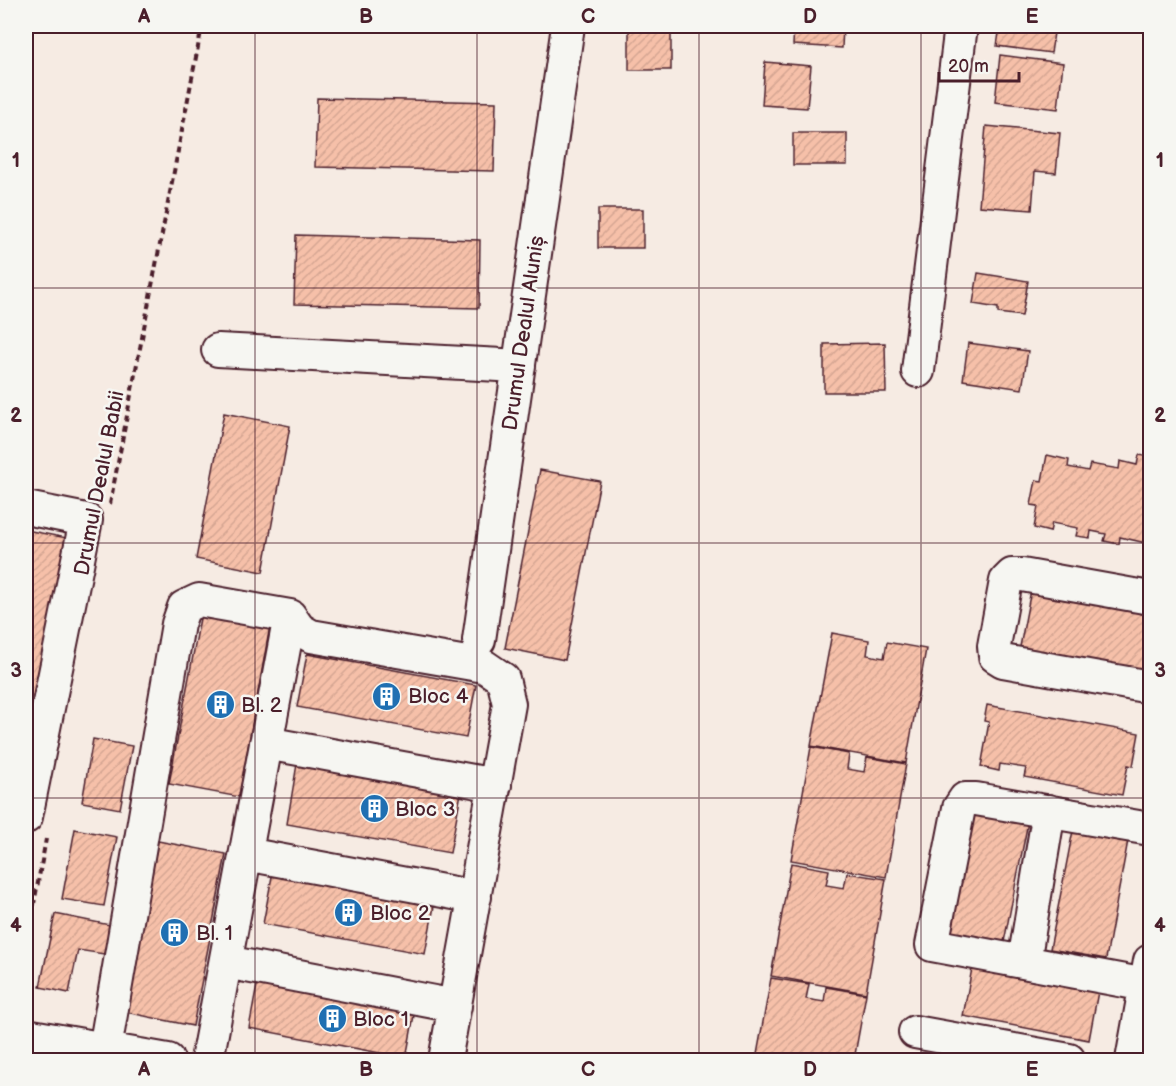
<svg xmlns="http://www.w3.org/2000/svg" width="1176" height="1086" viewBox="0 0 1176 1086" font-family="'Balsamiq Sans',sans-serif">
  <defs>
    <pattern id="building-hatch" width="6" height="6" patternUnits="userSpaceOnUse" patternTransform="scale(1.5)"><rect width="6" height="6" fill="#f6c0a9"/><path d="M-1 1l2-2M0 6l6-6M5 7l2-2" fill="none" stroke="#d4a592"/></pattern>
  </defs>
  <rect width="100%" height="100%" fill="#f6ebe3"/>
  <filter id="ink" filterUnits="userSpaceOnUse"><feTurbulence type="fractalNoise" baseFrequency=".0167" numOctaves="2"/><feDisplacementMap in="SourceGraphic" scale="12" xChannelSelector="R" yChannelSelector="G"/><feConvolveMatrix kernelMatrix="1 2 1 2 8 2 1 2 1" color-interpolation-filters="sRGB"/></filter>
  <g filter="url(#ink)">
    <!-- building -->
    <path fill="url(#building-hatch)" stroke="#4a1f2b" stroke-width="1.5" d="M331,26H510V30Z
      M629,26H671V70H629Z
      M794,26H843L842,48L793,45Z
      M1000,26H1055L1051,53L997,46Z
      M1000,55L1063,63L1058,109L995,102Z
      M765,62L811,66L807,108L762,105Z
      M317,98L496,102L494,171L315,167Z
      M986,126L1060,133L1056,173L1035,171L1032,210L979,206Z
      M793,133H847V165H793Z
      M598,209H643V248H598Z
      M296,235L480,240L479,308L294,304Z
      M978,273L1028,281L1022,316L998,313V308L973,304Z
      M885,343L886,392H824V344Z
      M968,343L1028,351L1022,389L963,380Z
      M224,413L290,426L263,572L196,559Z
      M1047,455L1069,460L1068,467L1088,471L1090,464L1119,469L1120,461L1137,465L1139,455L1150,457V544L1120,537L1119,544L1104,541L1106,534L1091,531L1090,538L1076,536L1078,528L1052,523L1050,532L1034,528L1038,506L1031,505L1036,480L1042,481Z
      M540,470L600,481L565,660L505,648Z
      M26,530L72,539L33,739L26,738Z
      M1032,585L1150,608V677L1019,652Z
      M201,613L270,626L239,797L169,784Z
      M832,633L869,640L867,655L884,658L887,642L926,649L906,763L811,746Z
      M307,654L476,685L466,738L297,707Z
      M987,705L1139,733L1133,766L1128,765L1122,795L1024,777L1026,768L1000,764L999,771L981,767L989,722L984,721Z
      M93,739L132,746L120,809L82,802Z
      M811,747L849,754L847,769L864,772L867,757L906,764L886,877L791,860Z
      M297,764L461,793L450,853L287,824Z
      M970,806L1029,817L1004,942L945,931Z
      M1074,825L1129,835L1106,959L1050,949Z
      M75,829L117,837L104,906L62,899Z
      M158,841L226,854L193,1026L125,1012Z
      M791,863L829,870L826,885L844,888L847,873L886,879L866,993L771,976Z
      M273,871L435,901L425,954L263,924Z
      M55,914L110,925L104,954L78,950L69,993L40,987Z
      M973,963L1099,986L1089,1040L963,1016Z
      M771,978L809,984L806,999L824,1002L826,987L866,994L854,1060H756Z
      M258,980L415,1010L406,1058L249,1028Z"/>
    <g fill="none" stroke-linecap="round" stroke-linejoin="round">
      <defs>
        <path id="minor" d="M218,350L519,366
          M918,371L961,26
          M26,508L86,520L26,817
          M1150,598L1022,575H1012L1006,581L994,646L995,656L1003,661L1150,687
          M479,640L568,26
          M266,743L495,785
          M246,854L475,897
          M226,962L455,1006
          M1024,962L1049,811
          M1146,985L932,945L959,808L965,799H976L1150,829
          M915,1032L1069,1060
          M26,1035L168,1060
          M105,1049L178,624L184,607L199,600L290,616L299,629L311,636L484,666L503,679L509,704L445,1060
          M207,1060L290,616
          M1132,1060L1150,961"/>
      </defs>
      <!-- minor casing -->
      <use href="#minor" stroke="#4a1f2b" stroke-width="36"/>
      <!-- path -->
      <path stroke="#4a1f2b" stroke-width="4" stroke-dasharray="6 4.5" stroke-linecap="butt" d="M110,504L202,26
        M26,947L46,839"/>
      <!-- minor -->
      <use href="#minor" stroke="#f6f6f2" stroke-width="32"/>
    </g>
  </g>
  <!-- grid -->
  <path fill="none" stroke="#4a1f2b" stroke-width="1.5" stroke-opacity="0.55" d="M255,26V1060M477,26V1060M699,26V1060M921,26V1060M26,288H1150M26,543H1150M26,798H1150"/>
  <!-- icons -->
  <defs>
    <symbol id="building-disc" viewBox="-11 -11 22 22"><circle r="9.5" fill="#1f6fb2" stroke="#f6f6f2"/><path d="M-4-6H4V6H1V3H-1V6H-4ZM-2.5-4.3h1.7v1.8h-1.7ZM.8-4.3h1.7v1.8H.8ZM-2.5-1h1.7V.8h-1.7ZM.8-1h1.7V.8H.8Z" fill="#fff"/></symbol>
  </defs>
  <g fill-rule="evenodd">
    <use href="#building-disc" x="370" y="680" width="33" height="33"/>
    <use href="#building-disc" x="204" y="688" width="33" height="33"/>
    <use href="#building-disc" x="358" y="792" width="33" height="33"/>
    <use href="#building-disc" x="332" y="896" width="33" height="33"/>
    <use href="#building-disc" x="158" y="916" width="33" height="33"/>
    <use href="#building-disc" x="316" y="1002" width="33" height="33"/>
  </g>
  <g text-anchor="middle" stroke-width="5" stroke-linejoin="round" paint-order="stroke">
    <!-- street labels -->
    <g font-size="21" fill="#4a1f2b" stroke="#f6f6f2">
      <text transform="translate(523 333) rotate(-82)" y="7">Drumul Dealul Aluniș</text>
      <text transform="translate(99 483) rotate(-79)" y="7">Drumul Dealul Babii</text>
    </g>
    <!-- poi labels -->
    <g font-size="21" fill="#4a1f2b" stroke="#f6f6f2" text-anchor="start">
      <text x="408" y="703">Bloc 4</text>
      <text x="241" y="712">Bl. 2</text>
      <text x="395" y="816">Bloc 3</text>
      <text x="370" y="920">Bloc 2</text>
      <text x="196" y="940">Bl. 1</text>
      <text x="353" y="1026">Bloc 1</text>
    </g>
  </g>
  <!-- margin -->
  <rect width="1176" height="1086" fill="none" stroke="#f6f6f2" stroke-width="66"/>
  <!-- scale -->
  <path d="M939 72v9h80v-9" fill="none" stroke="#4a1f2b" stroke-width="3"/>
  <text x="948" y="72" font-size="18" fill="#4a1f2b" stroke="#f6f6f2" stroke-width="4.5" paint-order="stroke">20 m</text>
  <rect x="33" y="33" width="1110" height="1020" fill="none" stroke="#4a1f2b" stroke-width="2"/>
  <g font-size="20" text-anchor="middle" font-weight="bold" fill="#4a1f2b">
    <text x="144" y="23">A</text>
    <text x="366" y="23">B</text>
    <text x="588" y="23">C</text>
    <text x="810" y="23">D</text>
    <text x="1032" y="23">E</text>
    <text x="16" y="167">1</text>
    <text x="1160" y="167">1</text>
    <text x="16" y="422">2</text>
    <text x="1160" y="422">2</text>
    <text x="16" y="677">3</text>
    <text x="1160" y="677">3</text>
    <text x="16" y="932">4</text>
    <text x="1160" y="932">4</text>
    <text x="144" y="1076">A</text>
    <text x="366" y="1076">B</text>
    <text x="588" y="1076">C</text>
    <text x="810" y="1076">D</text>
    <text x="1032" y="1076">E</text>
  </g>
</svg>
